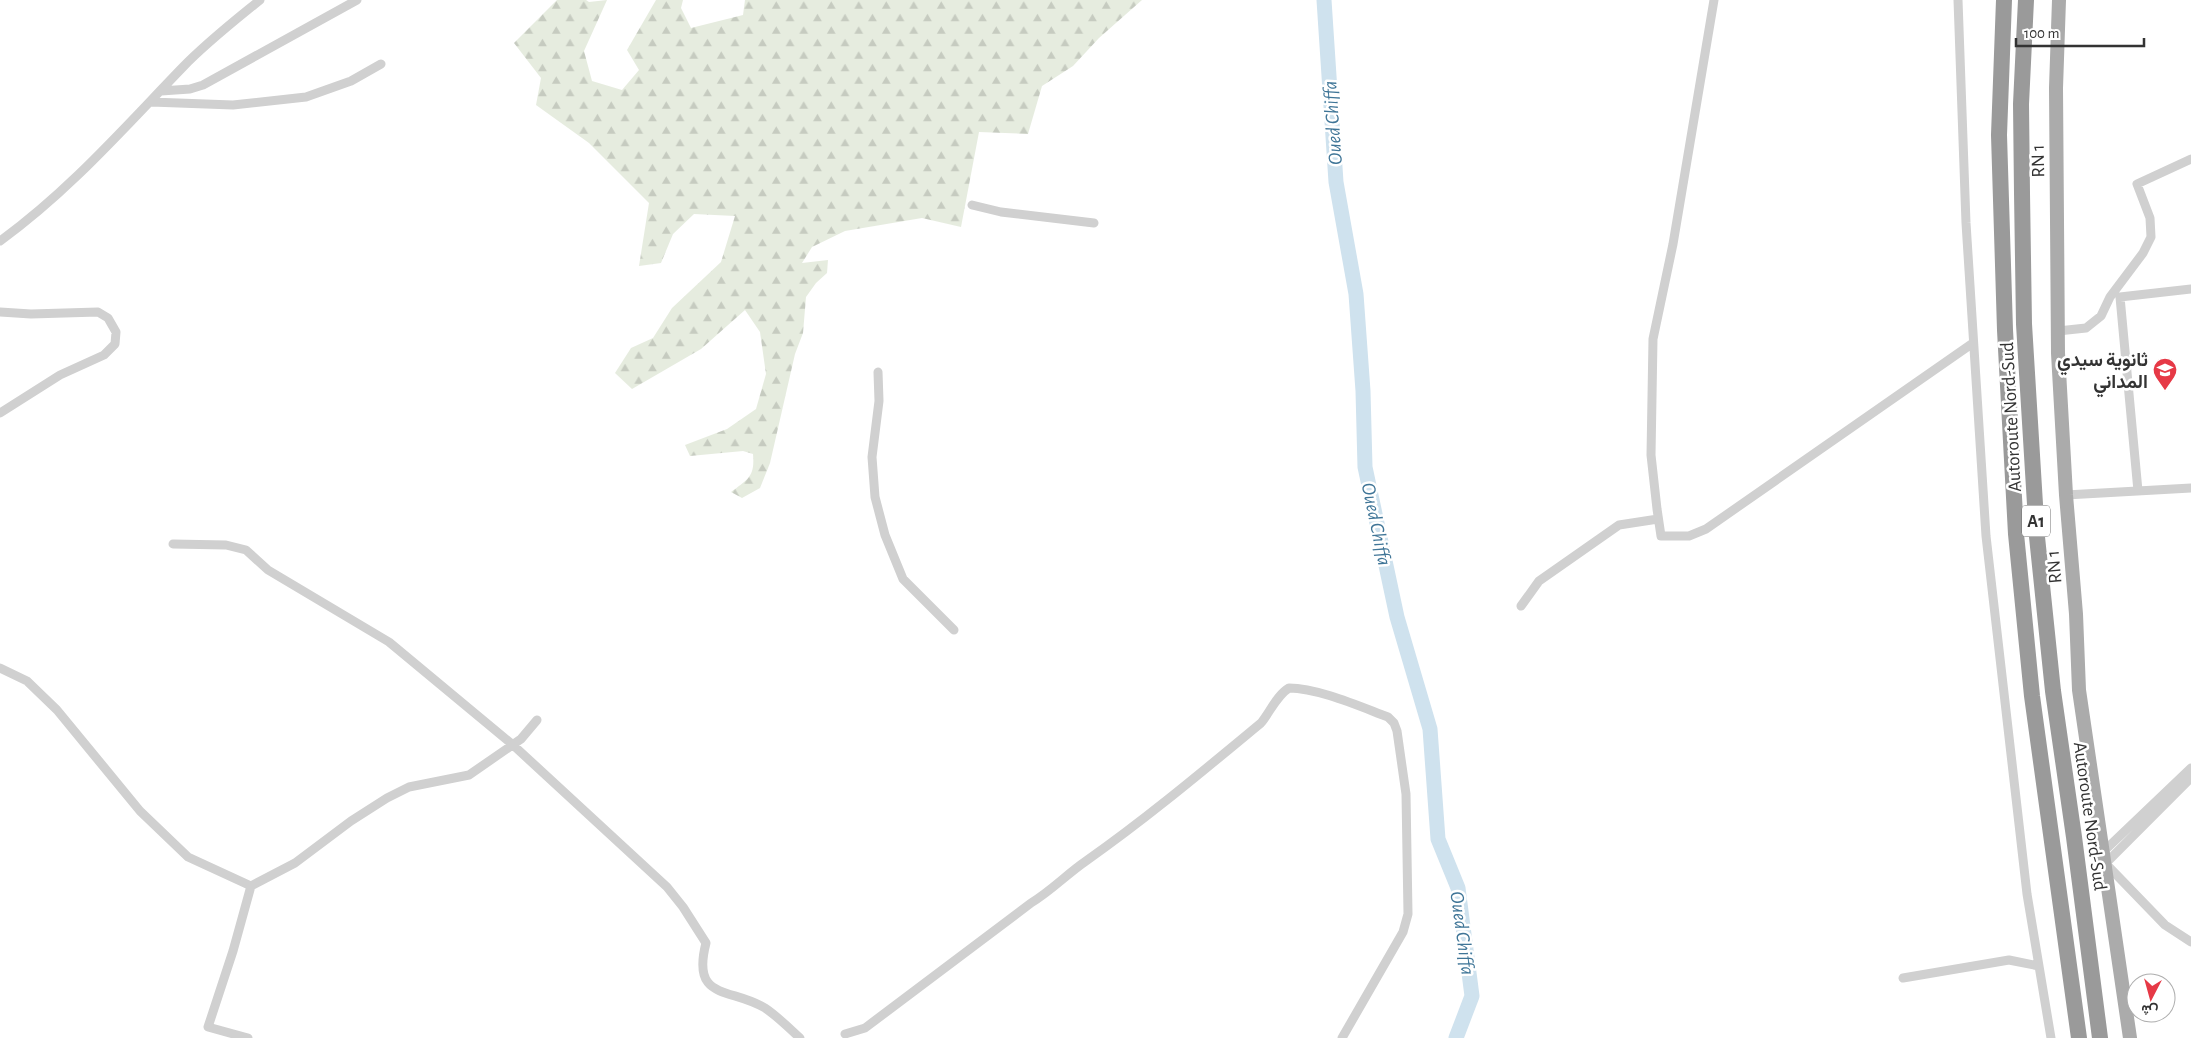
<svg xmlns="http://www.w3.org/2000/svg" width="2191" height="1038" viewBox="0 0 2191 1038" font-family="'Alegreya Sans',Vazirmatn,sans-serif">
  <defs>
    <pattern id="forest-firs" width="22" height="20" patternUnits="userSpaceOnUse" patternTransform="scale(1.25)"><rect width="22" height="20" fill="#e6ecdf"/><path d="M5 1l3.5 6h-7zM16 11l3.5 6h-7z" fill="#c6cbc0"/></pattern>
  </defs>
  <rect width="100%" height="100%" fill="#fff"/>
  <!-- forest -->
  <path fill="url(#forest-firs)" d="M557,0H586L589,2L607,0L584,51L592,81L622,90L639,70L627,50L656,0H683L681,8L691,28L743,15L745,0H1142L1099,38L1073,66L1042,86L1028,134L979,132L961,227L922,218L845,231L812,247L802,263L828,260L827,273L816,283L806,297L803,333L795,354L770,463L760,488L742,498L731,492C748,479 755,477 753,454L743,451L690,456L685,445L727,429L756,409L766,374L760,332L745,310L701,349L632,389L615,373L631,348L653,338L672,308L721,262L735,216L694,214L673,234L661,263L639,266L649,203L589,143L536,105L541,78L514,43Z"/>
  <g fill="none" stroke-linecap="round" stroke-linejoin="round">
    <!-- river -->
    <path stroke="#cfe2ee" stroke-width="15" d="M1324,0L1336,182L1356,294L1363,391L1365,467L1397,617L1430,729L1438,839L1458,888L1472,996L1456,1038"/>
    <!-- street -->
    <path stroke="#d0d0d0" stroke-width="9" d="M1714,0L1673,244L1653,339L1651,455L1657,509L1661,536H1689L1706,529L1973,343
      M1958,0L1966,223L1986,536L2027,894L2051,1038
      M161,91L190,89L203,85L357,0
      M151,102L233,105L306,97L351,81L381,64
      M972,205L1001,212L1094,223
      M0,241C68,192 124,128 182,68C206,43 233,22 260,0
      M0,312L31,314L98,312L108,318L116,332L115,344L104,355L60,375L0,413
      M2058,331L2086,328L2101,316L2110,297L2143,253L2151,237L2150,218L2137,184L2191,159
      M878,372L879,401L872,457L875,497L885,535L903,579L954,630
      M2138,491L2120,297L2191,289
      M2066,495L2191,488
      M173,544L226,545L246,550L268,570L389,642L513,745L667,887L683,907L706,943C691,1001 730,987 765,1008C777,1016 789,1028 800,1038
      M1521,606L1539,581L1619,525L1658,519
      M0,668L27,681L57,710L140,811L188,857L251,886
      M2104,851L2191,768
      M2106,863L2191,778
      M2106,864L2165,925L2191,942
      M251,886L295,863L351,821L387,798L409,787L469,775L521,739L537,720
      M1903,978L2009,960L2039,966
      M845,1034L865,1028L1031,903C1051,891 1067,874 1086,861C1147,818 1203,771 1261,723C1270,712 1277,695 1289,688C1318,688 1361,707 1388,717L1394,723L1397,731L1406,794L1408,914L1403,932L1342,1038
      M248,1038L208,1027L233,951L251,886"/>
    <!-- primary -->
    <path stroke="#ababab" stroke-width="14" d="M2059,0L2056,88L2058,353L2066,495L2076,614L2079,690L2130,1038"/>
    <!-- highway -->
    <path stroke="#9a9a9a" stroke-width="16" d="M2004,0L1999,135L2005,330L2016,534L2032,696L2079,1038
      M2026,0L2021,104L2022,193L2024,324L2037,537L2053,691L2074,837L2100,1038"/>
  </g>
  <!-- icons -->
  <defs>
    <symbol id="school-pin" viewBox="-11 -11 22 30"><path d="M0 17L-7.5 6A9.5 9.5 0 1 1 7.5 6Z" fill="#e63946" stroke="#fff"/><path d="M0-5L7-2L0 1L-7-2ZM-4 1L0 2.5L4 1V4Q0 6-4 4Z" fill="#fff"/></symbol>
  </defs>
  <g fill-rule="evenodd">
    <use href="#school-pin" x="2151" y="356" width="28" height="38"/>
  </g>
  <g text-anchor="middle" stroke-width="5" stroke-linejoin="round" paint-order="stroke">
    <!-- shield labels -->
    <rect fill="#fff" stroke="#707070" stroke-width="1" x="2022" y="505.5" width="28" height="31" rx="4"/>
    <g font-size="18" font-weight="bold" fill="#333">
      <text x="2036" y="527">A1</text>
    </g>
    <!-- street labels -->
    <g font-size="19" fill="#333" stroke="#fff">
      <text transform="translate(2037 161) rotate(-91)" y="7">RN 1</text>
      <text transform="translate(2010 417) rotate(-93)" y="7">Autoroute Nord-Sud</text>
      <text transform="translate(2053 567) rotate(-95)" y="7">RN 1</text>
      <text transform="translate(2091 816) rotate(82)" y="7">Autoroute Nord-Sud</text>
    </g>
    <!-- poi labels -->
    <g font-size="19" font-weight="bold" fill="#333" stroke="#fff" text-anchor="end">
      <text x="2148" y="366">ثانوية سيدي<tspan x="2148" dy="22">المداني</tspan></text>
    </g>
    <!-- water labels -->
    <g font-size="20" font-style="italic" fill="#3f7597" stroke="#fff">
      <text transform="translate(1332 123) rotate(-94)" y="7">Oued Chiffa</text>
      <text transform="translate(1377 524) rotate(78)" y="7">Oued Chiffa</text>
      <text transform="translate(1463 933) rotate(82)" y="7">Oued Chiffa</text>
    </g>
  </g>
  <!-- north arrow -->
  <g transform="translate(2151 998) rotate(186)"><circle r="24" fill="#ffffff" stroke="#adadad"/>
  <path d="M0-4L9 19L0 12L-9 19Z" fill="#e63946"/>
  <text y="-8" font-size="14" font-weight="bold" text-anchor="middle" fill="#333333">ش</text>
  </g>
  <!-- scale -->
  <path d="M2016 38v8h128v-8" fill="none" stroke="#333333" stroke-width="2.5"/>
  <text x="2024" y="38" font-size="15" fill="#333333" stroke="#ffffff" stroke-width="4" paint-order="stroke">100 m</text>
</svg>
